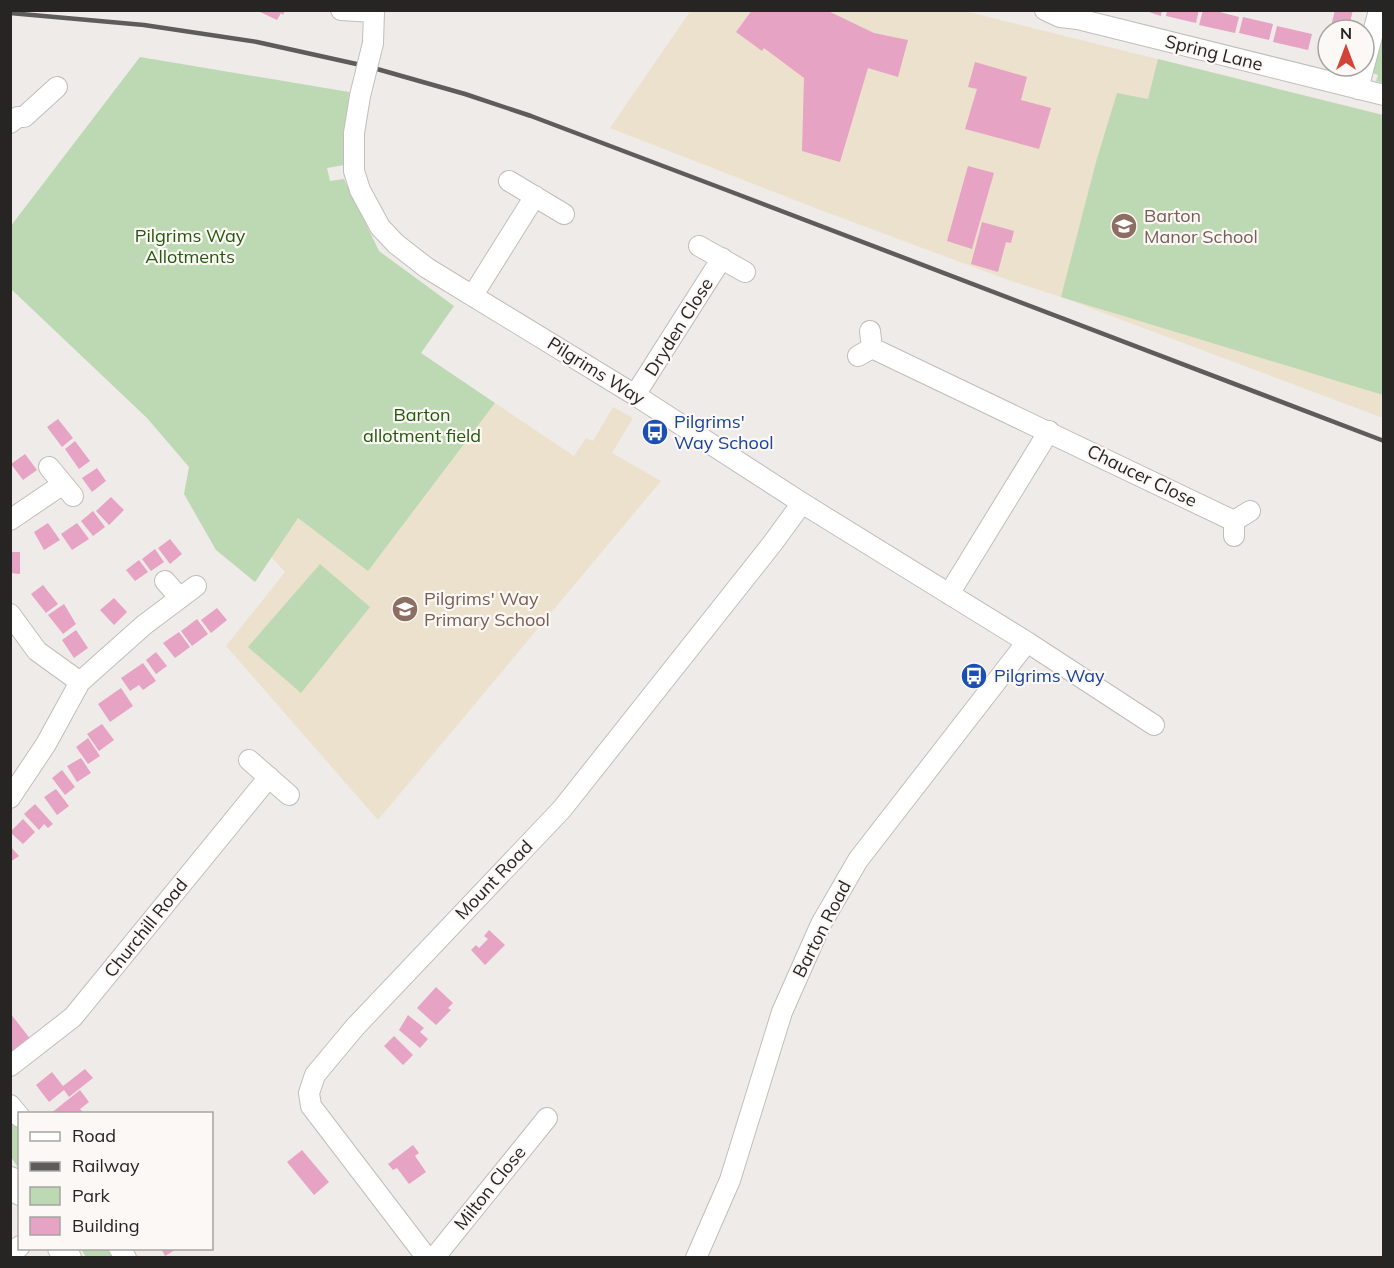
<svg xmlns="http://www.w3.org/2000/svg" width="1394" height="1268" viewBox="0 0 1394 1268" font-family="Mulish,sans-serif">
  <rect width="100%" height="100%" fill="#efebe8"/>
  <!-- education -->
  <path fill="#ece1cc" d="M691,10L965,11L1383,115V418L1061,297L1011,281L818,209L610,128Z
    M495,403L574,456L586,438L593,441L613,407L633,418L612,453L661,481L378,820L226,646L285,572L271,557L298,518L368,570Z"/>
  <!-- green -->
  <path fill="#bcd9b3" d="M1383,26V83L1376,81L1378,75L1372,73Z
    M140,57L349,92L344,165L327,168L330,181L344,179L379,251L454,306L421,353L495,403L368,571L298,518L255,582L216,550L184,494L189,467L147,418L11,289L10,227Z
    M1158,59L1383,115V395L1061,297L1096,162L1117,93L1148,99Z
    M320,564L370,607L301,693L248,647Z
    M10,1118L19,1129V1169L11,1157Z
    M81,1249H113L120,1257H86Z"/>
  <!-- building -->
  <path fill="#e6a3c4" d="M256,10H285L283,15L281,13L277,20Z
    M752,10H826L874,33L908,40L898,77L868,68L840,162L802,151L804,78L764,48L762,51L736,32Z
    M1143,10H1162L1161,16Z
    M1167,10H1199L1196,23L1166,16Z
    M1203,10H1212L1239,17L1235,33L1199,25Z
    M1335,10H1353L1348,30H1330Z
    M1243,17L1273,24L1269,40L1239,33Z
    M1277,26L1312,34L1308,50L1273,42Z
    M975,62L1027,77L1021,100L1051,108L1039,149L965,129L977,89L968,87Z
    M968,166L994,173L972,249L947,241Z
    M982,222L1014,231L1011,243L1006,242L998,272L971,264Z
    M58,419L73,438L62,447L47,427Z
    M75,441L90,461L79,469L65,449Z
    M25,454L37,470L23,480L11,464Z
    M97,468L106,481L92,492L82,478Z
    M111,497L124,510L109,525L96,511Z
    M93,511L105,527L93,536L81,521Z
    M48,523L60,540L44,550L34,532Z
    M77,523L89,539L72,550L61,534Z
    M170,539L182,554L170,564L158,548Z
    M155,549L164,562L151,571L142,559Z
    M10,552H20V574L10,573Z
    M139,560L148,572L135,581L126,570Z
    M43,585L58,604L46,613L31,594Z
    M114,598L127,612L114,625L100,610Z
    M64,604L76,624L63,634L48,615Z
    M217,608L227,620L211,633L201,620Z
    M197,619L208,634L192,646L181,631Z
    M76,630L88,648L74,658L62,640Z
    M179,632L190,647L175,658L163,643Z
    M156,652L167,666L156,674L146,660Z
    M143,663L156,681L143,690L139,685L130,691L121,678Z
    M121,688L133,706L110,722L98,704Z
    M102,724L114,740L99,751L87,734Z
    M88,738L100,756L88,764L76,747Z
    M81,758L91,773L77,782L67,766Z
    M62,770L75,787L65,795L52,778Z
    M56,789L69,806L57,815L44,797Z
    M35,804L53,824L48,828L44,824L39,830L24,814Z
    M23,819L35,832L23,844L10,832Z
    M10,846L19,856L10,862Z
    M489,930L505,945L485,965L471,950L476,945L479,948L488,939L484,936Z
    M436,987L453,1003L448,1008L451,1010L436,1025L417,1008Z
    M10,1013L32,1041L13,1056L10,1053Z
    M408,1015L424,1028L420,1032L428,1039L420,1048L399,1030Z
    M394,1036L413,1055L403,1065L384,1046Z
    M85,1069L93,1078L69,1097L64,1090L49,1102L36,1085L52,1072L63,1086Z
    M80,1090L89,1102L80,1109L84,1114H50Z
    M413,1145L419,1153L415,1156L426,1172L409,1184L397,1168L393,1170L388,1164Z
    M302,1150L329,1182L314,1195L287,1162Z
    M161,1248H178L165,1256Z"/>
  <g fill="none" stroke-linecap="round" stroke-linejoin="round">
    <defs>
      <path id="minor" d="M341,10L374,12
        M1045,10L1060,17L1078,19L1384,95
        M373,43L374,12
        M1358,89L1379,10
        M360,96L354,133V171L360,190L380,227L396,244L427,268L635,395L802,503L1027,642L1154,725
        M10,123L18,117H24L57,87
        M509,181L564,214
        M699,246L745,272
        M473,295L535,196
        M872,348L1234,521
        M858,356L872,348L870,331
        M635,395L722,258
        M49,467L73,496
        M10,520L63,484
        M1234,536V521L1250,511
        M165,581L180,598
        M949,594L1049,431
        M10,614L37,651L80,682
        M249,760L289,795
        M10,798L46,744L80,682L144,625L196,586
        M10,1066L73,1017L269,777
        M10,1105L20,1117
        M119,1248L126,1258
        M10,1255L20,1246
        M427,1258L311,1106L309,1093L315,1075L355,1027L562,809L772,544L802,503
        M434,1258L547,1118
        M696,1258L730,1180L782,1012L821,924L858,860L1027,642"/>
      <path id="major" d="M10,1180L20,1192
        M61,1248L68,1258"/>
    </defs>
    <!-- minor casing -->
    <use href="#minor" stroke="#c1bdba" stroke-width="22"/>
    <!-- major casing -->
    <use href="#major" stroke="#c1bdba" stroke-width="28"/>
    <!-- minor -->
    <use href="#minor" stroke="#fff" stroke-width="20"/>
    <!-- major -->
    <use href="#major" stroke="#fff" stroke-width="26"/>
    <!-- rail -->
    <path stroke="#5e5c5a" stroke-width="4.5" d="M10,13L144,25L257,42L370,67L465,94L531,116L729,191L1384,441"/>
    <defs>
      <path id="minor-bridge" d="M360,96L373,43"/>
    </defs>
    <!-- minor-bridge casing -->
    <use href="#minor-bridge" stroke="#c1bdba" stroke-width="22" stroke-linecap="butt"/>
    <!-- minor-bridge -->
    <use href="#minor-bridge" stroke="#fff" stroke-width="20"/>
  </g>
  <!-- icons -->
  <defs>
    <symbol id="school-disc" viewBox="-11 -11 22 22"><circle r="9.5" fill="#8d6e63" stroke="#fcf8f5"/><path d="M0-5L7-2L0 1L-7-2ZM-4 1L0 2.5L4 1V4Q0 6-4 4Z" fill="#fff"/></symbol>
    <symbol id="bus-disc" viewBox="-11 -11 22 22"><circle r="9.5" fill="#1a4fb4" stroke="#fcf8f5"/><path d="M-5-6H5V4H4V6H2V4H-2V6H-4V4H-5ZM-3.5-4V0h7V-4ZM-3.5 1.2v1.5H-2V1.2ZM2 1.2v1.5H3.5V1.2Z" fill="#fff"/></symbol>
  </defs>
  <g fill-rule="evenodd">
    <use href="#school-disc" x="1109" y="211" width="30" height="30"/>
    <use href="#bus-disc" x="640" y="417" width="30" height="30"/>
    <use href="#school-disc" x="390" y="594" width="30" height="30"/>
    <use href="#bus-disc" x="959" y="661" width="30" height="30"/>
  </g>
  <g text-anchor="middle" stroke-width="4.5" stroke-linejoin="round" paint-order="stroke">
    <!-- street labels -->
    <g font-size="18" fill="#262524" stroke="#fcf8f5">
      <text transform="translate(1214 53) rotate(14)" y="6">Spring Lane</text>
      <text transform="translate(679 327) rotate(-58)" y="6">Dryden Close</text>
      <text transform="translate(596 371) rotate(32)" y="6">Pilgrims Way</text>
      <text transform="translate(1142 476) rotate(26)" y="6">Chaucer Close</text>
      <text transform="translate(494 880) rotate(-46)" y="6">Mount Road</text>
      <text transform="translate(146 928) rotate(-51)" y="6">Churchill Road</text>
      <text transform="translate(822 929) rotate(-63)" y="6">Barton Road</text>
      <text transform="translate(490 1188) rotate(-51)" y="6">Milton Close</text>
    </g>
    <!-- education labels -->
    <g font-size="18" fill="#785e54" stroke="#fcf8f5" text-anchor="start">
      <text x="1144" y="222">Barton<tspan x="1144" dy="21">Manor School</tspan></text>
      <text x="424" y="605">Pilgrims' Way<tspan x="424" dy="21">Primary School</tspan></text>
    </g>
    <!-- park labels -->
    <g font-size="18" fill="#22580b" stroke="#fcf8f5">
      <text x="190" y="242">Pilgrims Way<tspan x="190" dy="21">Allotments</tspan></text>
      <text x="422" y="421">Barton<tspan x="422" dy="21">allotment field</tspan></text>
    </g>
    <!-- transit labels -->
    <g font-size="18" fill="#164399" stroke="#fcf8f5" text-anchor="start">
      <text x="674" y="428">Pilgrims'<tspan x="674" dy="21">Way School</tspan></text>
      <text x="994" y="682">Pilgrims Way</text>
    </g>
  </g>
  <!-- border -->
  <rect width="1394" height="1268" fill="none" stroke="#262524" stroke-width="24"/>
  <!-- legend -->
  <rect x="18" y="1112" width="195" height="138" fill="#fcf8f5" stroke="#a6a4a1" stroke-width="1.5"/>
  <rect x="30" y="1132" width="30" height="9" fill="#ffffff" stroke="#a6a4a1" stroke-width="1.5"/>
  <text x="72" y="1142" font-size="18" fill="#262524">Road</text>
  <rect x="30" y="1162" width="30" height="9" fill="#5e5c5a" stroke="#a6a4a1" stroke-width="1.5"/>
  <text x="72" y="1172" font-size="18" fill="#262524">Railway</text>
  <rect x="30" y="1187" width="30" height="18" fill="#bcd9b3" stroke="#a6a4a1" stroke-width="1.5"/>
  <text x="72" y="1202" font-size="18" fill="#262524">Park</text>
  <rect x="30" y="1217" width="30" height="18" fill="#e6a3c4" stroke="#a6a4a1" stroke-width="1.5"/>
  <text x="72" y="1232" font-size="18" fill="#262524">Building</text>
  <!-- north arrow -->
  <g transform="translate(1346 48)"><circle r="28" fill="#fcf8f5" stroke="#a6a4a1" stroke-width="1.5"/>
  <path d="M0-4.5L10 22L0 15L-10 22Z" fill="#d24437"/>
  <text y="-9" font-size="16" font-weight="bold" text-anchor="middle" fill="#262524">N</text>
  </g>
</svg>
